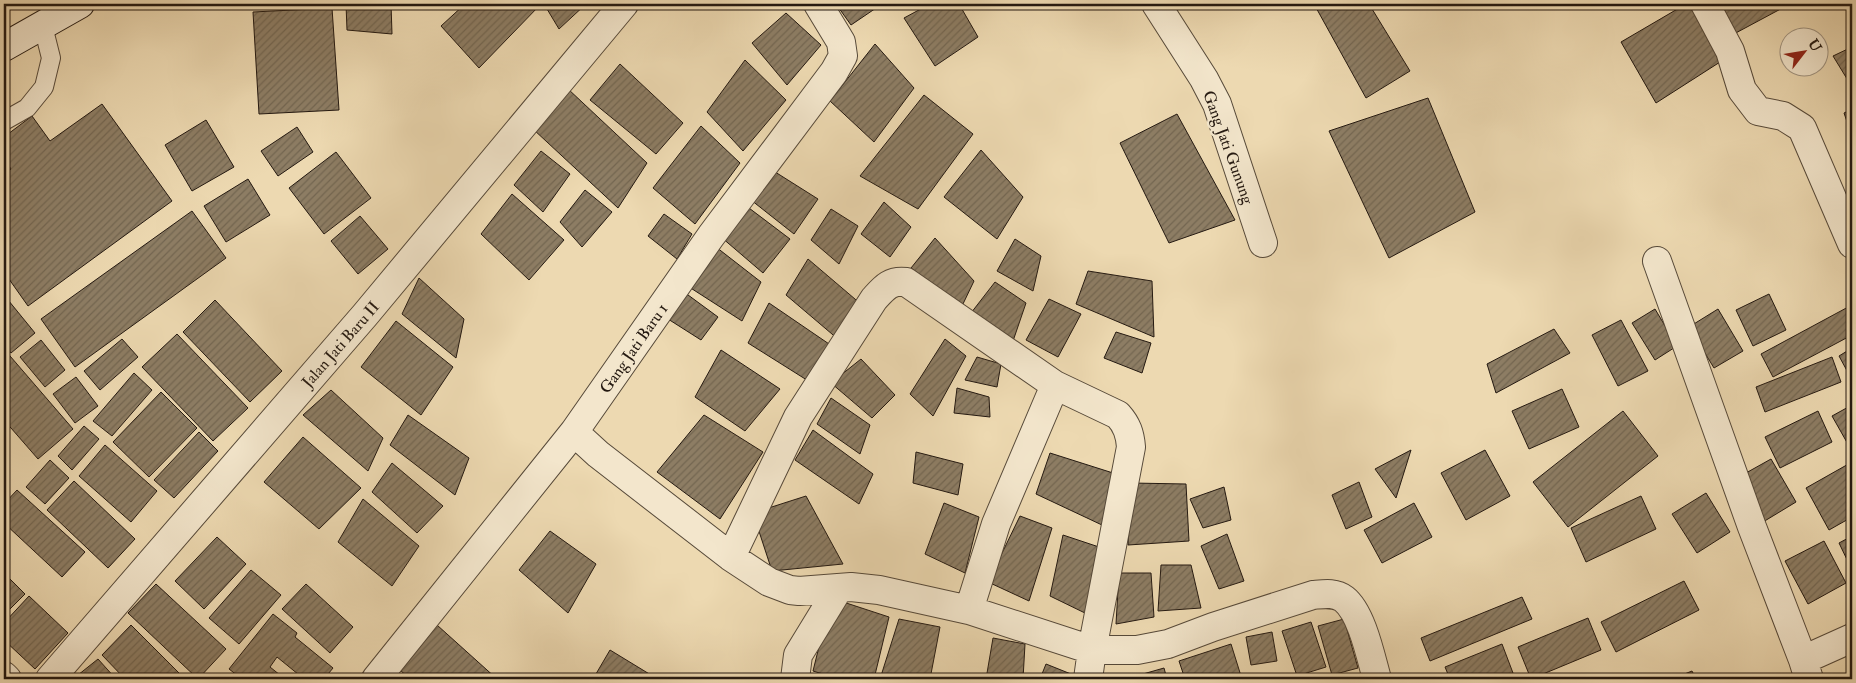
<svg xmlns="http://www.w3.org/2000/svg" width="1856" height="683" viewBox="0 0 1856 683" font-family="'IM FELL Double Pica',serif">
  <defs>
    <pattern id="building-hatch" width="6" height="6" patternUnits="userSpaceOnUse" patternTransform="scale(1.25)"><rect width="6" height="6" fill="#8d7d64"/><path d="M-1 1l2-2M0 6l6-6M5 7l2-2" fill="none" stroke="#736651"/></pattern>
  </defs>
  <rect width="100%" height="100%" fill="#edd9b1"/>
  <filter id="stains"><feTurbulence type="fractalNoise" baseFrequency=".004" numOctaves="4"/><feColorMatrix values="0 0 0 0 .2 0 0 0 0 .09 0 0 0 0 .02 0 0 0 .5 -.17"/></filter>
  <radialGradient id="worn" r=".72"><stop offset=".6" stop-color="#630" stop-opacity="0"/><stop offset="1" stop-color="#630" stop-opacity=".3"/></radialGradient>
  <!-- building -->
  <path fill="url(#building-hatch)" stroke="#241911" d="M346,4H391L392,34L347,30Z
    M465,4H539L540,5L479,68L441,26Z
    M544,4H586L559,29Z
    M836,4H882L851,25Z
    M930,4H959L978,37L935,66L904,18Z
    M1314,4H1369L1410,71L1366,98Z
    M1686,4H1701L1731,55L1656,103L1621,42Z
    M1717,4H1790L1732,35Z
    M332,8L339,110L259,114L253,12Z
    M786,13L821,45L787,85L752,43Z
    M875,44L914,88L874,142L830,101Z
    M1852,47V87L1833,56Z
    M745,60L786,100L743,151L707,112Z
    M620,64L683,123L656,154L590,100Z
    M567,88L647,163L618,208L533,129Z
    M924,95L973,134L918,209L860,176Z
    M1428,98L1475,212L1389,258L1329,131Z
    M102,104L172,201L28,306L4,272V175L11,169L4,159V137L32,116L50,141Z
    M1852,109V136L1844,113Z
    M1177,114L1235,220L1169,243L1120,143Z
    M206,120L234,167L192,191L165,145Z
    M701,126L740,163L695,224L653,188Z
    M297,127L313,152L278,176L261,151Z
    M981,150L1023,197L997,239L944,197Z
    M541,151L570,174L543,212L514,185Z
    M336,152L371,198L324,234L289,188Z
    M772,170L818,199L794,234L751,200Z
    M248,179L270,215L226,242L204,206Z
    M585,190L612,212L582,247L560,222Z
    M512,194L564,240L529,280L481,234Z
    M884,202L911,227L890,257L861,234Z
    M745,205L790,239L763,273L721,237Z
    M831,209L858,226L839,264L811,240Z
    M192,211L226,258L75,367L41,319Z
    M664,214L692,234L677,259L648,236Z
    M360,216L388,249L358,274L331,241Z
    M935,238L974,281L962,306L911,268Z
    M1015,239L1041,256L1033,291L997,271Z
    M716,247L761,282L742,321L686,285Z
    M808,259L862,305L839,340L786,295Z
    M1088,271L1152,281L1154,337L1076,304Z
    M419,278L464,319L456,358L402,314Z
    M995,282L1026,303L1012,344L971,313Z
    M684,292L718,317L701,340L668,319Z
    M1769,294L1786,330L1753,346L1736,310Z
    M4,295L35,333L11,353L4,344Z
    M1049,299L1081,314L1058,357L1026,340Z
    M215,300L282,371L250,402L183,332Z
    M769,303L832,346L810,382L748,343Z
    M1850,306L1852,311V335L1773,377L1761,354Z
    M1655,309L1677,346L1655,360L1632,323Z
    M1718,309L1743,351L1714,368L1689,327Z
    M1621,320L1648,371L1618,386L1592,335Z
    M396,321L453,367L421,415L361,367Z
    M1554,329L1570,353L1496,393L1487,364Z
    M1116,332L1151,343L1142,373L1104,358Z
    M177,334L248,408L213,441L142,367Z
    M122,339L138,357L100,390L84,371Z
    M945,339L966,356L933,416L910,394Z
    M41,340L65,370L45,387L20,357Z
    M1852,348V380L1839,356Z
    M4,349L73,429L38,459L4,420Z
    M721,350L780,389L745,431L695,397Z
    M977,357L1001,364L997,387L965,380Z
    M1832,357L1841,382L1765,412L1756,387Z
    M861,359L895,395L872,418L831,383Z
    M134,373L152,390L112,436L93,421Z
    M76,377L98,406L75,423L53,394Z
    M957,388L989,397L990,417L954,413Z
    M1562,389L1579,427L1529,449L1512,411Z
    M331,390L383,438L368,471L303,415Z
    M161,392L197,428L149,477L113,442Z
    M831,398L870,425L860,454L817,424Z
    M1852,405V444L1849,446L1832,416Z
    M1623,411L1658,456L1568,527L1533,482Z
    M1818,411L1832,442L1780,468L1765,437Z
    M408,415L469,458L455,495L390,445Z
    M704,415L763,452L720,519L657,472Z
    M84,426L99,439L72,470L58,456Z
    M813,430L873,474L859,504L795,460Z
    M199,432L218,451L174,498L154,480Z
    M303,437L361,488L319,529L264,482Z
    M105,445L157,491L131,522L79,476Z
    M1411,450L1396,498L1375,469Z
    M1485,450L1510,496L1466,520L1441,473Z
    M916,452L963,464L958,495L913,483Z
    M1050,453L1113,473L1102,525L1036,494Z
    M1771,459L1796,502L1763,522L1737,478Z
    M50,460L69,478L45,504L26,487Z
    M1852,462V517L1829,530L1806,488Z
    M392,463L443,506L417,533L372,492Z
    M74,481L135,539L108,568L47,510Z
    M1359,482L1372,517L1346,529L1332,495Z
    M1131,483L1186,484L1189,541L1128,545Z
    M1224,487L1231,520L1203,528L1190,499Z
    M17,490L85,552L62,577L4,523V504Z
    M1706,493L1730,532L1697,553L1672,514Z
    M806,496L843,564L772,571L753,513Z
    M1641,496L1656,529L1586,562L1571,528Z
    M363,499L419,546L392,586L338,542Z
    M944,503L979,517L965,573L925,554Z
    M1414,503L1432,537L1382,563L1364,530Z
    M1020,516L1052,528L1029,601L988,582Z
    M550,531L596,564L568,613L519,570Z
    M1227,534L1244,581L1219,589L1201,546Z
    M1063,535L1099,547L1087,614L1050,596Z
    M1852,536V570L1839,543Z
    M217,537L246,564L204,609L175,581Z
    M1824,541L1846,583L1808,604L1785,561Z
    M1161,565H1191L1201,608L1158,611Z
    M251,570L281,595L239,644L209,618Z
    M1119,573H1151L1154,617L1116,624Z
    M9,578L25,594L4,615V583Z
    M1684,581L1699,610L1616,652L1601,622Z
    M156,584L226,649L198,679L128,613Z
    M306,584L353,627L330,653L282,609Z
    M29,596L68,633L35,669L4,640V623Z
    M1522,597L1532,619L1430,661L1421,638Z
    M831,598L889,617L874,679H839L813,671Z
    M273,614L297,633L295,637L333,668L324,679H304L277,657L270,667L285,679H242L229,669Z
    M1588,618L1601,650L1531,679L1518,647Z
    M899,619L940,627L930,679H880Z
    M1344,619L1358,668L1332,675L1318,626Z
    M1311,622L1326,667L1297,676L1282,631Z
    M131,625L185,679H125L102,655Z
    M437,625L497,679H410L400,670Z
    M1272,632L1277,661L1251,665L1246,637Z
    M993,638L1025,644L1023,679H986Z
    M1231,644L1241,676L1231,679H1185L1179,661Z
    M1502,644L1513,673L1498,679H1450L1445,667Z
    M610,650L651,675L649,679H593Z
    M98,659L116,679H73Z
    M1046,664L1071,674L1068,679H1040Z
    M1164,668L1167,679H1130L1129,678Z
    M1692,671L1696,679H1672Z"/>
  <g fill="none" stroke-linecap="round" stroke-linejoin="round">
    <defs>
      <path id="service" d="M4,121L27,108L44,87L51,58L45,34V24"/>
      <path id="minor" d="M1156,4L1204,79L1217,104L1263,243
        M1705,4L1730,51L1742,90L1758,111L1783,116L1802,128L1852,244
        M1657,261L1752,527L1803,660
        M574,432L598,454L731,557L769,582L790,590L799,591L851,587L879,590L969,610L1092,650L1088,679
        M731,557L798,417L874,299C884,288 890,280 906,282L1055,385L1118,415C1127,425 1130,434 1131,447L1092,650H1137L1168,644L1213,627L1313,595C1324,594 1335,592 1344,599C1362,613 1371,658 1377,679
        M969,610L996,524L1055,385
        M50,679L365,315L624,4
        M376,679L574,432L711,236L834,72L843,56L841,42L818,4
        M795,679L798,655L839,588
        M1809,679L1803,660L1852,638"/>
      <path id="tertiary" d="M4,676L7,679"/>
      <path id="secondary" d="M4,47L80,4"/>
    </defs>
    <!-- service casing -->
    <use href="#service" stroke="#564939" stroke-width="20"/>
    <!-- minor casing -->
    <use href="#minor" stroke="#564939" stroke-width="30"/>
    <!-- tertiary casing -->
    <use href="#tertiary" stroke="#564939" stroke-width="30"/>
    <!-- secondary casing -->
    <use href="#secondary" stroke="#241911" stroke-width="30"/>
    <!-- service -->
    <use href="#service" stroke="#f3e6cc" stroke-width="18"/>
    <!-- minor -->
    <use href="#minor" stroke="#f3e6cc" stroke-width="28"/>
    <!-- tertiary -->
    <use href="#tertiary" stroke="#f3e6cc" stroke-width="28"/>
    <!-- secondary -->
    <use href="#secondary" stroke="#f3e6cc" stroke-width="28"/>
  </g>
  <g text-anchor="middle" stroke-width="4.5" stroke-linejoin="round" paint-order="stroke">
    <!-- street labels -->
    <g font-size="16" fill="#241911" stroke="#f3e6cc">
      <text transform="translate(1229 147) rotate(70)" y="6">Gang Jati Gunung</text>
      <text transform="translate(340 344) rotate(-49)" y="6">Jalan Jati Baru II</text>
      <text transform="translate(633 348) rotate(-55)" y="6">Gang Jati Baru 1</text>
    </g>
  </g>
  <!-- margin -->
  <rect width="1856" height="683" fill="none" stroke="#edd9b1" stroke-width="20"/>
  <rect x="5" y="5" width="1846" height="673" fill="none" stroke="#241911" stroke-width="2.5"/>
  <rect x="10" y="10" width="1836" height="663" fill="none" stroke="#241911"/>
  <!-- north arrow -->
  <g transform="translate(1804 52) rotate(59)"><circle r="24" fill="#f3e6cc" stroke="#a09481"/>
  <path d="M0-4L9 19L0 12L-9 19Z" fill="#8f2418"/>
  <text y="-8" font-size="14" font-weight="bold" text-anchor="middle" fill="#241911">U</text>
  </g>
  <rect width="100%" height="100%" filter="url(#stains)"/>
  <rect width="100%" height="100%" fill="url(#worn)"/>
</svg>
